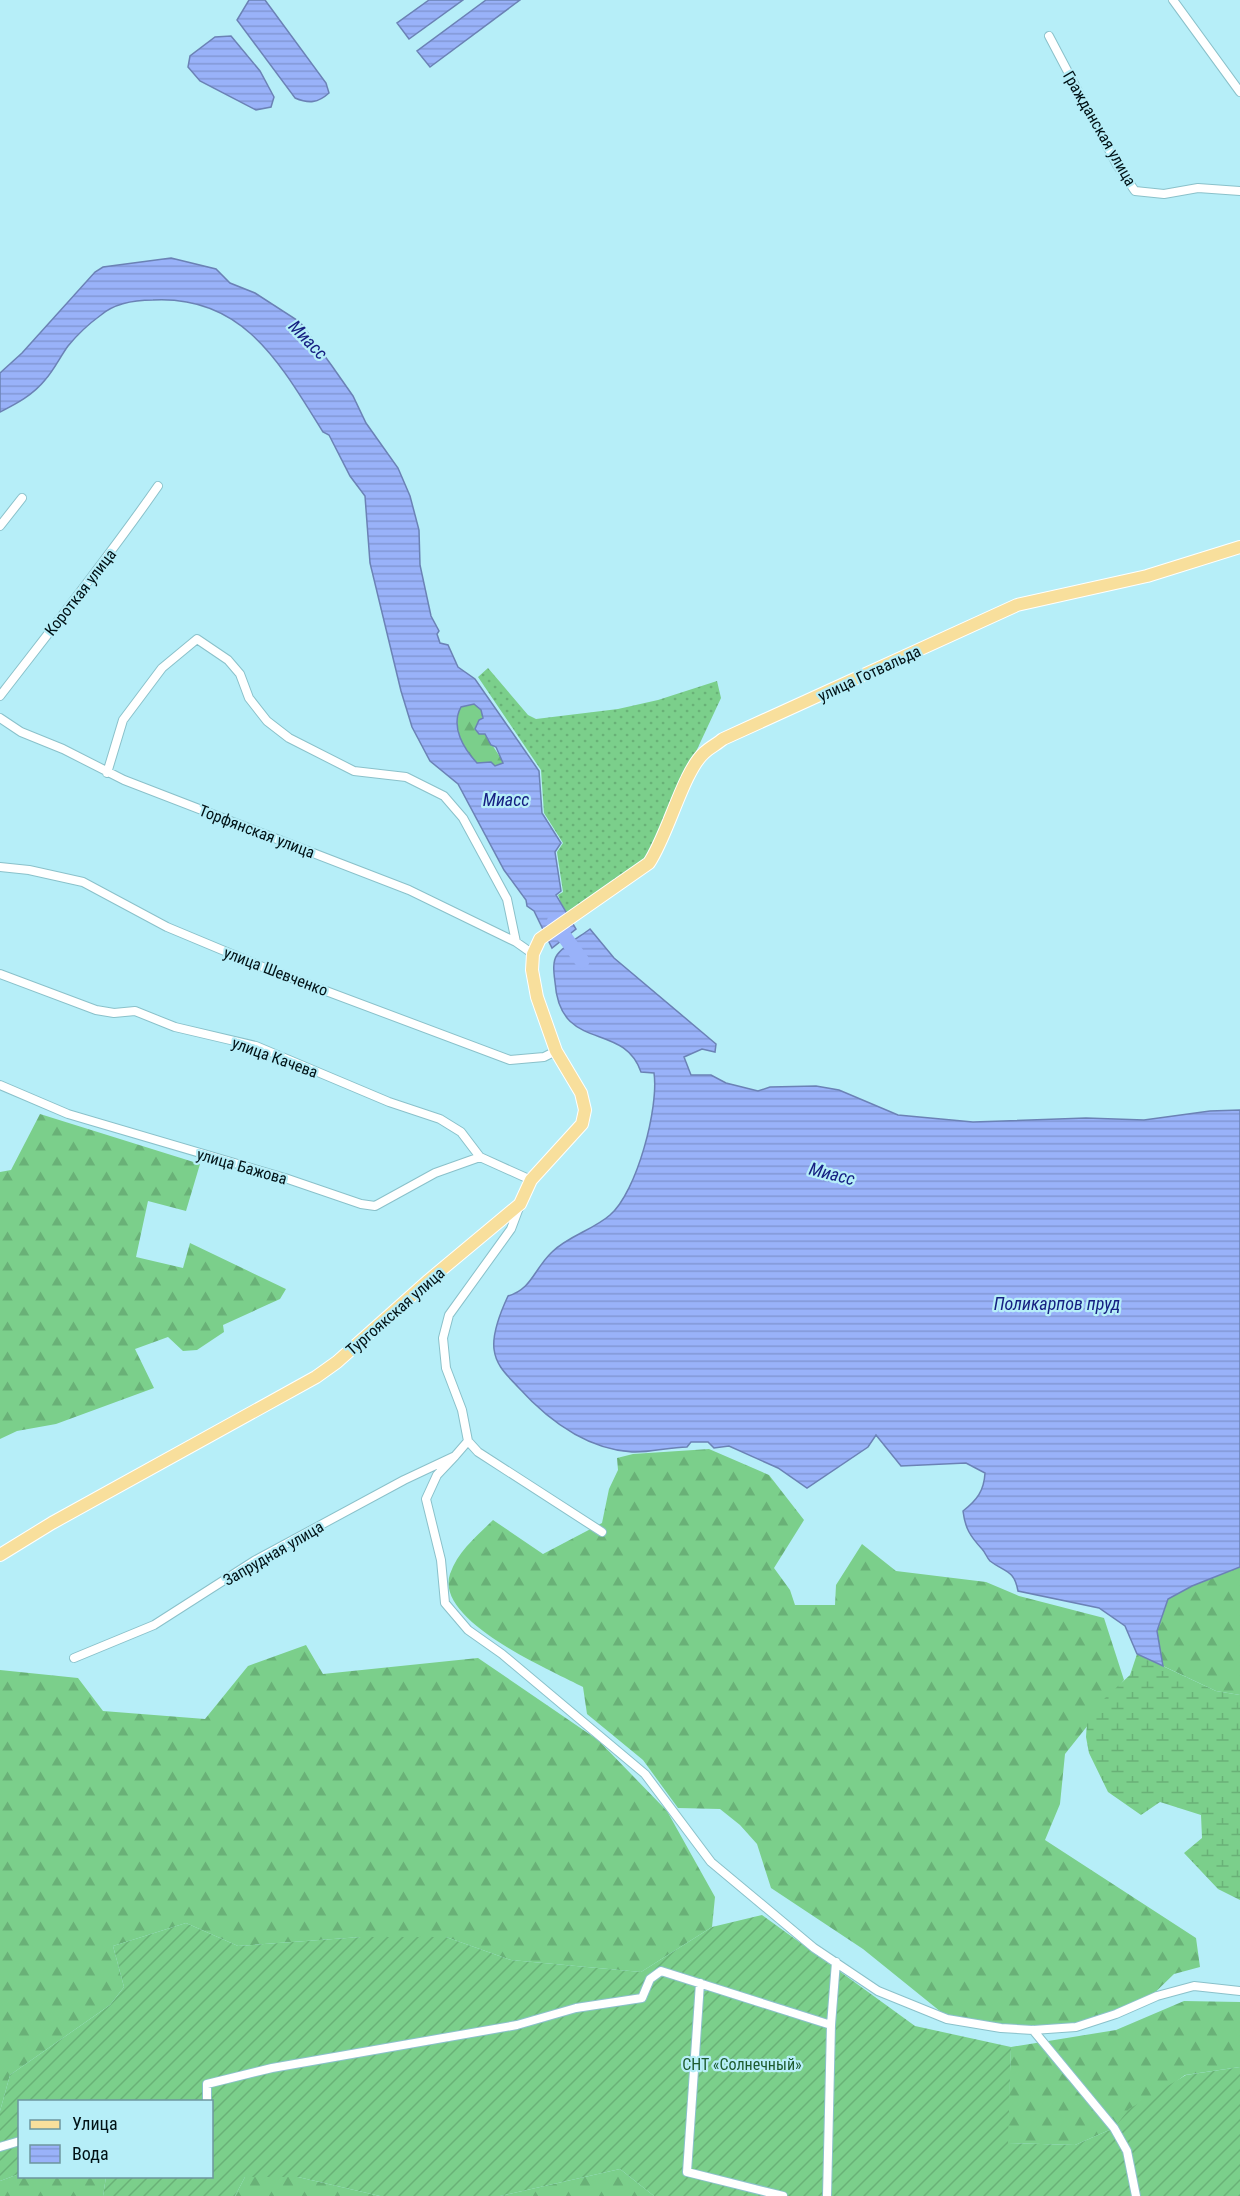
<svg xmlns="http://www.w3.org/2000/svg" width="1240" height="2196" viewBox="0 0 1240 2196" font-family="'Roboto Condensed',sans-serif">
  <defs>
    <pattern id="grass-dots" width="8" height="8" patternUnits="userSpaceOnUse" patternTransform="scale(1.5)"><rect width="8" height="8" fill="#7bcf8b"/><path d="M2 2h.1M6 6h.1" fill="none" stroke="#69b177" stroke-width="1.8" stroke-linecap="round"/></pattern>
    <pattern id="forest-firs" width="22" height="20" patternUnits="userSpaceOnUse" patternTransform="scale(1.5)"><rect width="22" height="20" fill="#7bcf8b"/><path d="M5 1l3.5 6h-7zM16 11l3.5 6h-7z" fill="#69b177"/></pattern>
    <pattern id="wetland-marsh" width="20" height="14" patternUnits="userSpaceOnUse" patternTransform="scale(1.5)"><rect width="20" height="14" fill="#7bcf8b"/><path d="M1 5h8M5 5V1M11 12h8M15 12V8" fill="none" stroke="#69b177"/></pattern>
    <pattern id="garden-furrows" width="10" height="10" patternUnits="userSpaceOnUse" patternTransform="scale(1.5)"><rect width="10" height="10" fill="#7bcf8b"/><path d="M-1 1l2-2M0 10L10 0M9 11l2-2" fill="none" stroke="#69b177"/></pattern>
    <pattern id="water-rules" width="6" height="5" patternUnits="userSpaceOnUse" patternTransform="scale(1.5)"><rect width="6" height="5" fill="#99b2f9"/><path d="M0 2.5h6" fill="none" stroke="#8298d5"/></pattern>
  </defs>
  <rect width="100%" height="100%" fill="#b6eef8"/>
  <!-- grass -->
  <path fill="url(#grass-dots)" d="M488,668L528,715L536,719L618,709L658,700L717,681L721,698L646,859L565,914L558,895L563,892L557,852L563,843L544,813L541,770L478,677Z"/>
  <!-- forest -->
  <path fill="url(#forest-firs)" d="M474,704L481,710L485,734L504,763L495,766L490,762L477,764C464,749 450,727 461,707Z
    M40,1114L200,1164L186,1211L148,1201L136,1257L183,1268L190,1243L286,1289L280,1299L223,1325L224,1332L197,1350L183,1351L168,1337L135,1349L154,1388L56,1424L17,1431L0,1439V1172L11,1170Z
    M709,1449L769,1475L804,1520L774,1568L790,1590L795,1605H835L836,1585L862,1544L896,1571L986,1582L1019,1596L1104,1618L1124,1680L1065,1754L1060,1804L1045,1840L1196,1938L1200,1967L1174,1974L1143,2004L1093,2021L996,2030L946,2016L863,1949L771,1888L757,1844L740,1825L720,1809L678,1808L643,1760L587,1714L583,1687C551,1670 434,1621 450,1574C458,1551 477,1536 493,1520L543,1554L602,1523L609,1489L618,1470L617,1458L633,1454Z
    M1240,1567V1695L1216,1691L1163,1666L1157,1631L1168,1599L1192,1586Z
    M306,1645L323,1674L478,1658L598,1740L667,1811L715,1897L712,1927L641,1972L511,1960L446,1937H361L238,1946L186,1923L113,1946L124,1987L110,2005L10,2075L0,2111V1670L78,1678L103,1711L205,1719L248,1666Z
    M1184,2001L1240,2002V2067L1185,2075L1114,2128L1075,2145L1007,2143L1011,2047L1116,2030Z
    M620,2169L654,2196H500Z
    M19,2174L20,2176L106,2177L103,2196H0V2181Z
    M245,2177H298L380,2196H235Z"/>
  <!-- wetland -->
  <path fill="url(#wetland-marsh)" d="M1137,1654L1216,1691L1240,1695V1900L1218,1889L1184,1853L1202,1838L1201,1815L1160,1802L1141,1815L1108,1792L1089,1753L1086,1737L1087,1722L1105,1698L1130,1675Z"/>
  <!-- garden -->
  <path fill="url(#garden-furrows)" d="M762,1915L915,2026L1011,2047L1008,2143L1075,2145L1114,2128L1129,2109L1186,2075L1240,2067V2196H654L620,2169L500,2196H380L298,2177H245L235,2196H103L106,2177L212,2176V2102H20L19,2174L0,2181V2111L10,2075L110,2005L124,1987L113,1946L186,1923L238,1946L361,1937H446L511,1960L641,1972L712,1927Z"/>
  <!-- water -->
  <path fill="url(#water-rules)" stroke="#6b82b5" stroke-width="1.5" fill-rule="evenodd" d="M249,0H265L326,83L329,93C318,103 309,104 295,98L237,20Z
    M429,0H463L409,39L397,23Z
    M486,0H520L430,67L417,51Z
    M231,36L260,71L274,97L271,107L256,110L200,81L188,67L190,56L215,37Z
    M171,258L216,269L230,283L255,293L300,322L332,366L353,396L366,423L398,468L410,496L419,530L420,565L431,616L439,631L437,634L440,643L448,645L458,667L475,679L539,771L542,813L561,843L555,852L561,891L556,895L576,929L552,948L534,911L527,906L526,900L504,870L458,784L430,761L412,727L401,691L370,563L365,496L350,476L329,435L323,432C281,365 244,295 153,300C136,300 115,303 101,315C90,323 77,335 68,346C60,357 54,370 45,380C33,395 16,404 0,412V373L22,353L95,272L103,267ZM474,704L481,710L483,718L479,720L475,729L479,734H485L491,745L496,747L503,763L495,766L491,762L477,763C464,749 450,727 461,707Z
    M590,929L614,958L716,1044L715,1052L702,1049L684,1057L691,1075H711L726,1083L758,1091L770,1087L816,1086L839,1090L898,1115L973,1122L1086,1118L1144,1120L1210,1111L1240,1110V1567L1192,1586L1168,1599L1157,1631L1163,1666L1137,1654L1125,1626L1099,1608L1018,1591C1014,1569 1004,1572 990,1561C987,1558 985,1552 982,1549C970,1536 965,1528 963,1511C977,1500 984,1491 985,1473L966,1463L901,1466L876,1435L868,1447L807,1488L778,1468L729,1446L714,1448L708,1442H691L687,1447C669,1447 649,1453 632,1452C586,1449 547,1419 518,1387C507,1375 496,1366 494,1349C492,1332 501,1311 508,1296C532,1289 534,1269 552,1252C568,1236 593,1230 610,1215C637,1192 659,1107 654,1073L641,1072C623,1020 560,1054 555,982C554,974 552,962 557,955C564,945 581,936 590,929Z"/>
  <g fill="none" stroke-linecap="round" stroke-linejoin="round">
    <!-- river -->
    <path stroke="#99b2f9" stroke-width="15" d="M554,922L582,961"/>
    <defs>
      <path id="street" d="M1173,0L1240,92
        M1049,36L1117,165L1135,191L1164,194L1198,188L1240,191
        M0,526L22,498
        M0,696C54,626 108,558 158,486
        M0,718L21,732L63,749L124,780L409,890L516,942
        M107,773L123,720L162,668L197,639L228,660L240,674L249,698L267,721L289,738L354,771L406,777L444,796L463,818L507,899L516,942L533,954
        M0,867L29,870L83,882L167,927L270,970L510,1060L544,1057L556,1051
        M0,974L96,1010L114,1013L135,1011L175,1027L256,1046L389,1102L440,1119L461,1132L480,1157L531,1180
        M0,1085L68,1114L285,1178L361,1204L375,1206L435,1173L480,1157
        M520,1205L511,1229L449,1315L443,1338L446,1368L462,1410L468,1441L478,1452L602,1532
        M455,1456L437,1475L426,1499L441,1560L445,1603L468,1630L502,1654L645,1774L711,1862L814,1948L878,1991L947,2019L1001,2028L1033,2030L1076,2027L1116,2014L1157,1996L1194,1986L1240,1991
        M74,1658L154,1625L254,1561L404,1480L455,1456L468,1441
        M700,1983L687,2172L783,2196
        M1033,2030L1114,2128L1127,2151L1136,2196
        M207,2102V2084L272,2068L517,2025L576,2008L642,1998L650,1979L661,1971L831,2025
        M0,2147L20,2141
        M827,2196L831,2025L836,1962"/>
      <path id="primary" d="M0,1555L52,1523L316,1377L337,1362L429,1280L520,1204L531,1180L582,1124L585,1110L581,1093L556,1051L537,997L532,970L533,954L540,939L649,863C668,835 683,772 704,753C709,748 717,744 723,739L1017,605L1147,576L1240,547"/>
    </defs>
    <!-- street casing -->
    <use href="#street" stroke="#8ac1ca" stroke-width="10"/>
    <!-- primary casing -->
    <use href="#primary" stroke="#fff" stroke-width="14"/>
    <!-- street -->
    <use href="#street" stroke="#fff" stroke-width="8"/>
    <!-- primary -->
    <use href="#primary" stroke="#f8df9c" stroke-width="12"/>
  </g>
  <g text-anchor="middle" stroke-width="4.5" stroke-linejoin="round" paint-order="stroke">
    <!-- street labels -->
    <g font-size="16" fill="#001216" stroke="#b6eef8">
      <text transform="translate(1100 128) rotate(60)" y="6">Гражданская улица</text>
      <text transform="translate(80 592) rotate(-52)" y="6">Короткая улица</text>
      <text transform="translate(869 673) rotate(-25)" y="6">улица Готвальда</text>
      <text transform="translate(257 831) rotate(21)" y="6">Торфянская улица</text>
      <text transform="translate(276 971) rotate(21)" y="6">улица Шевченко</text>
      <text transform="translate(275 1057) rotate(20)" y="6">улица Качева</text>
      <text transform="translate(242 1166) rotate(16)" y="6">улица Бажова</text>
      <text transform="translate(395 1311) rotate(-41)" y="6">Тургоякская улица</text>
      <text transform="translate(273 1553) rotate(-30)" y="6">Запрудная улица</text>
    </g>
    <!-- park labels -->
    <g font-size="16" fill="#1d5b2e" stroke="#b6eef8">
      <text x="742" y="2070">СНТ «Солнечный»</text>
    </g>
    <!-- water labels -->
    <g font-size="18" font-style="italic" fill="#162082" stroke="#b6eef8">
      <text transform="translate(308 340) rotate(46)" y="6">Миасс</text>
      <text x="506" y="806">Миасс</text>
      <text transform="translate(832 1174) rotate(14)" y="6">Миасс</text>
      <text x="1057" y="1310">Поликарпов пруд</text>
    </g>
  </g>
  <!-- legend -->
  <rect x="18" y="2100" width="195" height="78" fill="#b6eef8" stroke="#6d969e" stroke-width="1.5"/>
  <rect x="30" y="2120" width="30" height="9" fill="#f8df9c" stroke="#6d969e" stroke-width="1.5"/>
  <text x="72" y="2130" font-size="18" fill="#001216">Улица</text>
  <rect x="30" y="2145" width="30" height="18" fill="url(#water-rules)" stroke="#6d969e" stroke-width="1.5"/>
  <text x="72" y="2160" font-size="18" fill="#001216">Вода</text>
</svg>
